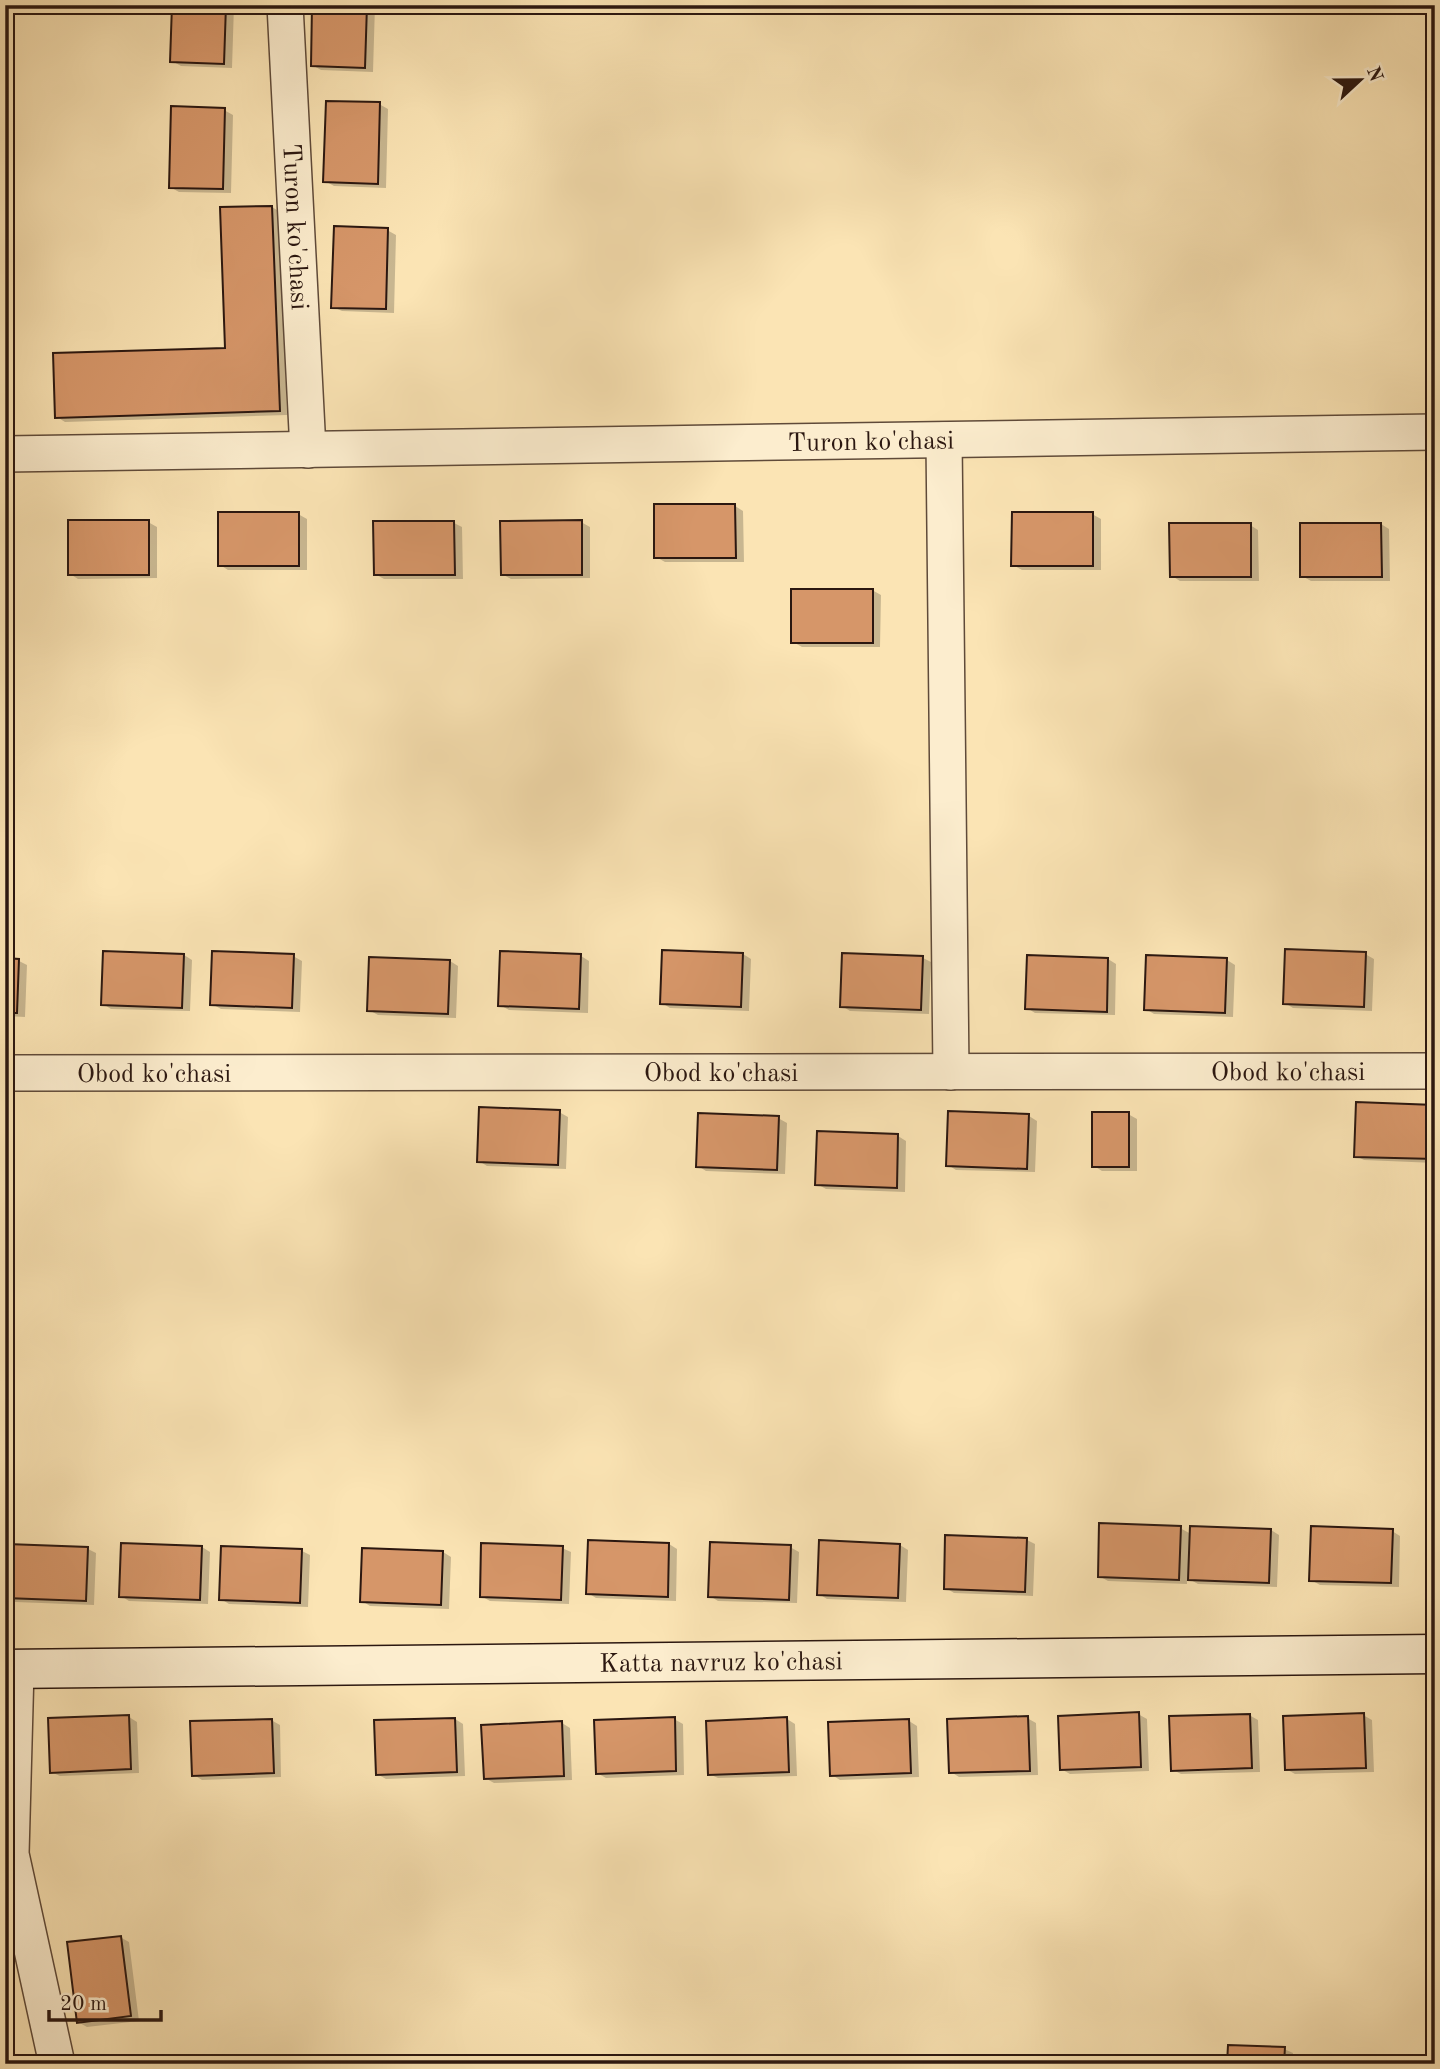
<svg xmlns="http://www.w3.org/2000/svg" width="1440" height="2069" viewBox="0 0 1440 2069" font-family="'Old Standard TT',serif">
  <rect width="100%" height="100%" fill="#fbe4b4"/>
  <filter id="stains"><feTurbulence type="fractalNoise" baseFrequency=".00286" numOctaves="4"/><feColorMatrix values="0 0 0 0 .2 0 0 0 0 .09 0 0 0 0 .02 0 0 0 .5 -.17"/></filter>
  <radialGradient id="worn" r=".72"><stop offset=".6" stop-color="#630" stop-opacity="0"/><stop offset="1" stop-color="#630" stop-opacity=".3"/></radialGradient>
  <!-- shadow -->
  <path fill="#0003" d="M174,5H234L232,68L181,66L172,61Z
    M314,5H375L373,72L321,70L312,65Z
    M379,104L388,109L386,188L334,186L325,181Z
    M224,110L233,115L231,193L179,192L170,187Z
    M272,207L280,212L287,415L65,422L57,417L226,350Z
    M387,230L396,235L394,313L342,311L333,307Z
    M735,506L743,511L744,562H665L656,557Z
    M298,514L307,519V570H228L220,565Z
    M1092,514L1101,519V570H1022L1013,565Z
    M5,522L8,524V575H5Z
    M148,522L157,527V578L78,579L70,574Z
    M581,522L590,527V578L511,579L502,574Z
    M454,523L462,527L463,579H384L375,574Z
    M1381,524L1389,529L1390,581H1311L1302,576Z
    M1250,525L1258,530L1259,581H1180L1172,576Z
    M872,590L881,595L880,647H802L793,642Z
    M502,953L581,956L589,961L588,1013L509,1010L500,1005Z
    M743,954L751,959L749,1011L670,1008L662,1003Z
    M1365,954L1374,959L1372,1011L1293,1008L1285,1003Z
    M184,955L192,960L190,1011L111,1009L103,1004Z
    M293,956L302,961L300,1012L221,1009L212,1004Z
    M923,958L931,962L929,1014L850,1011L842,1006Z
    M1108,959L1116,964L1115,1015L1035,1013L1027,1008Z
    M5,960L19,961L27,965L25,1017L5,1016Z
    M1227,960L1235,965L1233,1017L1154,1014L1146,1009Z
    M450,961L458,966L456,1018L378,1015L369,1010Z
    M1435,1107V1163L1364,1160L1356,1156Z
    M559,1112L568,1117L566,1169L487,1166L479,1161Z
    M1128,1114L1137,1119V1171H1102L1094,1166Z
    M1029,1116L1037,1121L1035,1172L956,1170L948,1165Z
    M778,1118L787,1123L785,1174L706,1171L698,1166Z
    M819,1133L898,1136L906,1141L905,1192L826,1189L817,1184Z
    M1180,1528L1191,1534L1271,1530L1279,1535L1277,1587L1198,1584L1187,1578V1584L1108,1581L1099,1576Z
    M1392,1531L1400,1536L1399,1587L1320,1585L1311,1580Z
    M1027,1540L1035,1544L1033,1596L954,1593L946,1588Z
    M669,1544L677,1549L676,1601L596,1598L588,1593Z
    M900,1545L908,1550L906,1602L827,1599L819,1594Z
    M202,1547L210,1552L208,1604L129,1601L121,1596Z
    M790,1547L799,1552L797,1603L718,1601L710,1596Z
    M562,1548L571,1552L569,1604L490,1601L481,1596Z
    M88,1549L96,1553L94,1605L15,1602L7,1597Z
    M302,1551L310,1555L308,1607L229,1604L221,1599Z
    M443,1552L451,1557L449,1609L370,1606L362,1601Z
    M1138,1714L1147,1719L1149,1771L1070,1774L1061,1769Z
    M1249,1715L1258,1720L1260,1772L1181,1774L1173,1770Z
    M1363,1715L1372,1720L1374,1772L1295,1774L1286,1769Z
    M129,1717L137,1722L139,1773L60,1776L51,1772Z
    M1027,1718L1036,1723L1038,1775L959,1777L951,1772Z
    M455,1719L463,1724L465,1776L386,1779L377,1774Z
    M674,1719L683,1724L684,1775L606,1778L597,1773Z
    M787,1719L795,1724L797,1776L718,1778L709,1774Z
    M271,1720L280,1725L281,1777L202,1780L194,1775Z
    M909,1721L917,1726L919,1777L840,1780L832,1775Z
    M562,1723L570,1728L572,1780L494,1783L485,1778Z
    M120,1937L129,1942L139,2021L87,2027L78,2022Z
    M1284,2049L1293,2053L1292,2064H1229Z"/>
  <!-- building -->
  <path fill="#d69669" stroke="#2b1710" stroke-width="2" d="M172,5H226L224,64L170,62Z
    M312,5H367L365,68L311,66Z
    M326,101L380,102L378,184L323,182Z
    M171,106L225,108L223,189L169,188Z
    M272,206L280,411L55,418L53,353L225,348L220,207Z
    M334,226L388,228L386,309L331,308Z
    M654,504H735L736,558H654Z
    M218,512H299V566H218Z
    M1012,512H1093V566H1011Z
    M68,520H149V575H68Z
    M582,520V575H501L500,521Z
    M373,521H454L455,575H374Z
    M1169,523H1251V577H1170Z
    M1300,523H1381L1382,577H1300Z
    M791,589H873V643H791Z
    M1285,949L1366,952L1364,1007L1283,1004Z
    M662,950L743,953L741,1007L660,1004Z
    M103,951L184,954L182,1008L101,1005Z
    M212,951L294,954L292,1008L210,1005Z
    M500,951L581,954L579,1009L498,1006Z
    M842,953L923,956L921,1010L840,1007Z
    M1027,955L1108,958L1107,1012L1025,1009Z
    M1146,955L1227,958L1225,1013L1144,1010Z
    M369,957L450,960L448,1014L367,1011Z
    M5,958L19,959L17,1013H5Z
    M1356,1102L1435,1105V1159L1354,1157Z
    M479,1107L560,1110L558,1165L477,1162Z
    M948,1111L1029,1114L1027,1169L946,1166Z
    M1092,1112H1129V1167H1092Z
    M698,1113L779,1116L777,1170L696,1167Z
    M817,1131L898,1134L897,1188L815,1185Z
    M1099,1523L1181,1526L1179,1580L1098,1577Z
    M1190,1526L1271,1529L1269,1583L1188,1580Z
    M1311,1526L1393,1529L1391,1583L1309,1581Z
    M945,1535L1027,1538L1025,1592L944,1589Z
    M588,1540L669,1543L668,1597L586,1594Z
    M819,1540L900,1544L898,1598L817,1595Z
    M710,1542L791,1545L789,1600L708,1597Z
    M121,1543L202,1546L200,1600L119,1597Z
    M481,1543L563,1546L561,1600L480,1597Z
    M7,1544L88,1547L86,1601L5,1598Z
    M221,1546L302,1549L300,1603L219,1600Z
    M362,1548L443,1551L441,1605L360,1602Z
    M1139,1712L1141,1767L1060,1770L1058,1716Z
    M1364,1713L1366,1768L1285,1770L1283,1716Z
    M1250,1714L1252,1768L1171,1771L1169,1716Z
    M129,1715L131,1769L50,1773L48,1718Z
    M1028,1716L1030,1771L949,1773L947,1719Z
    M675,1717L676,1771L596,1774L594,1720Z
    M787,1717L789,1772L708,1775L706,1721Z
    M455,1718L457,1772L376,1775L374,1720Z
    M272,1719L274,1773L192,1776L190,1721Z
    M909,1719L911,1773L830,1776L828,1722Z
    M562,1721L564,1776L484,1779L481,1725Z
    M121,1936L131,2016L77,2023L67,1942Z
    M1228,2045L1285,2047L1284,2064H1227Z"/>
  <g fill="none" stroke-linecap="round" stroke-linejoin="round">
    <defs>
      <g id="street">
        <path id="s1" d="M285,5L308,450"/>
        <path d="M944,440L951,1072"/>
        <path id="s2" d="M5,454L1435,432"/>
        <path id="s3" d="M5,1073L1435,1071"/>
        <path d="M16,1669L11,1854L57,2064"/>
      </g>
      <g id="secondary">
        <path id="s4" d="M5,1669L1435,1654"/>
      </g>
    </defs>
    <!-- street casing -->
    <use href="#street" stroke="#5f4a39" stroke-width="38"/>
    <!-- secondary casing -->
    <use href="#secondary" stroke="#2b1710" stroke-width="41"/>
    <!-- street -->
    <use href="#street" stroke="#fcedce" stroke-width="35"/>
    <!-- secondary -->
    <use href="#secondary" stroke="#fcedce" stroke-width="38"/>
  </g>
  <g text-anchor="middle" stroke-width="5" stroke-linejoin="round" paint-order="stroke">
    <!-- street labels -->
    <g font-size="26" fill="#2b1710" stroke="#fcedce">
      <text dy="9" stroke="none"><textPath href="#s1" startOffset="222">Turon ko'chasi</textPath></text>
      <text dy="9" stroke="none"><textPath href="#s2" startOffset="866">Turon ko'chasi</textPath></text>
      <text dy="9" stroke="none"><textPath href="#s3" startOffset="1283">Obod ko'chasi</textPath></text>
      <text dy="9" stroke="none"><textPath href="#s3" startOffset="716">Obod ko'chasi</textPath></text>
      <text dy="9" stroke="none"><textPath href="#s3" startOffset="149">Obod ko'chasi</textPath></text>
      <text dy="9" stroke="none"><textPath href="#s4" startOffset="716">Katta navruz ko'chasi</textPath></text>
    </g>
  </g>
  <!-- margin -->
  <rect width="1440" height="2069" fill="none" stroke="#fbe4b4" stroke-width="28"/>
  <rect x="7" y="7" width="1426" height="2055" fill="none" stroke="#2b1710" stroke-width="3.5"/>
  <rect x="14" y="14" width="1412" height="2041" fill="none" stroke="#2b1710" stroke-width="2"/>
  <!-- north arrow -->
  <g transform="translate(1360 80) rotate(68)" stroke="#fcedce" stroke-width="5" paint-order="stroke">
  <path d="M0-5L12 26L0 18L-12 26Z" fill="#2b1710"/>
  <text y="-10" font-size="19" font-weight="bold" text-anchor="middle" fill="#2b1710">N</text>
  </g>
  <!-- scale -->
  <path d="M49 2010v10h112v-10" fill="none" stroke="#2b1710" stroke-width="3.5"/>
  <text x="60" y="2010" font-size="21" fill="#2b1710" stroke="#fcedce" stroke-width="5" paint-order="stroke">20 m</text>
  <rect width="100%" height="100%" filter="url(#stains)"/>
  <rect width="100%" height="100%" fill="url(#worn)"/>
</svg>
